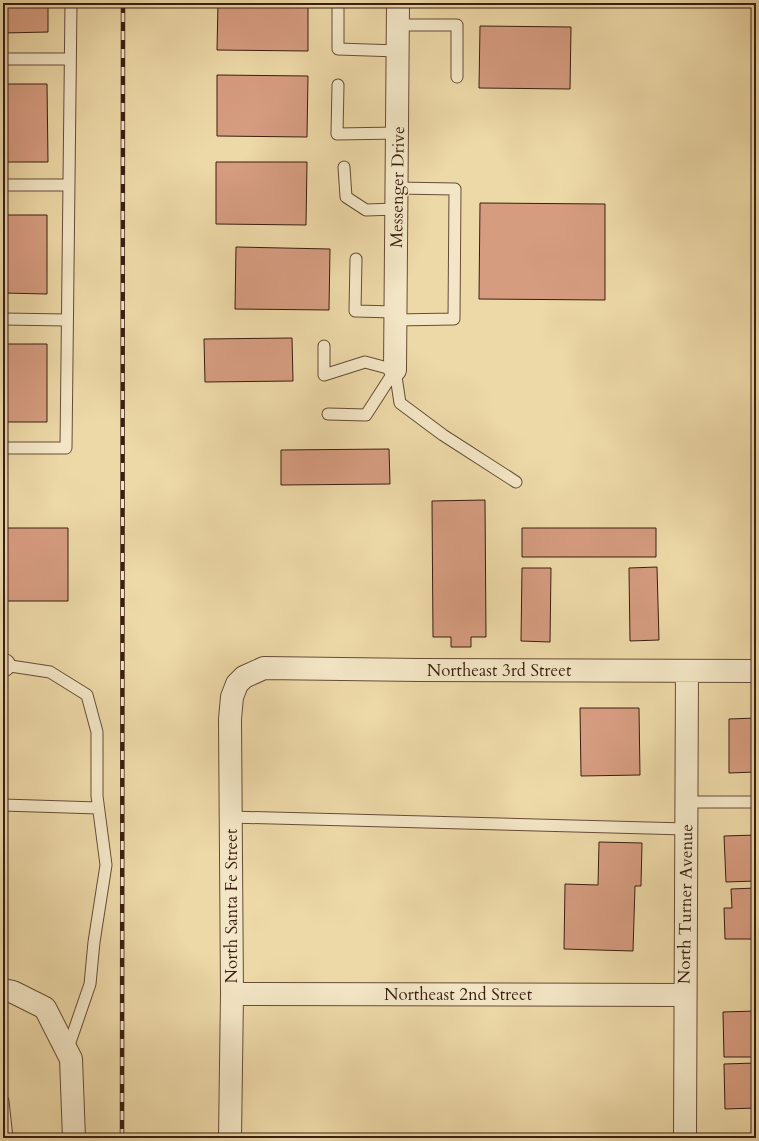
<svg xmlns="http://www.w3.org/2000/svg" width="759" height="1141" viewBox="0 0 759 1141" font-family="Cardo,serif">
  <rect width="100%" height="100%" fill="#edd8a7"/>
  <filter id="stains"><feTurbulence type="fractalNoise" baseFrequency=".005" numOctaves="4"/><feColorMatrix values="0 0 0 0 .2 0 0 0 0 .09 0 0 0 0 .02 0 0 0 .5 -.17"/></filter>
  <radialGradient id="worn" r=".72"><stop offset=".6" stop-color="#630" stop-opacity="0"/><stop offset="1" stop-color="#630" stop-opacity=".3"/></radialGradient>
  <!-- building -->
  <path fill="#d69c80" stroke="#391e10" d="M3,3H48V32L3,33Z
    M218,3H308V51L217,50Z
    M492,3H571V4Z
    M480,26L571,27L570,89L479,88Z
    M217,75L308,76L307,137L217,136Z
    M3,84H47L48,162H3Z
    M216,162H307L306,225L216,224Z
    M480,203L605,204V300L479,299Z
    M3,215H47V294L3,293Z
    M236,247L330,249L329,310L235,309Z
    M292,338L293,381L205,382L204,339Z
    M3,344H47V422H3Z
    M389,449L390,484L281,485V450Z
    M485,500L486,637H471V647H451V637H433L432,501Z
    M3,528H68V601H3Z
    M522,528H656V557H522Z
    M657,567L659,640L630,641L629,568Z
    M522,568H551L550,642L521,641Z
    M580,708H639L640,775L581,776Z
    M756,718V772L729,773V719Z
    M756,835V881L726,882L724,836Z
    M599,842L642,843L641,886H635L633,951L564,949L565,884L598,885Z
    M756,888V939H725L724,908H732L731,889Z
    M756,1011V1057H724L723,1012Z
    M756,1063V1108L725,1109L724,1064Z"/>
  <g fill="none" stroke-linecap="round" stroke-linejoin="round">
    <defs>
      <path id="service" d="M338,3V49L398,51
        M398,25H457V77
        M3,59H70
        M338,85L337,134L398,133
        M344,167L346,197L366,210L397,209
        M3,185H69
        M356,259L355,311L395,312
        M3,319L67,320
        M395,320L454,319L455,189L397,188
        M324,346V375L365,362L395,370
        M395,370L400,403L443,435L516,482
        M328,414L366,415L395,370
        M3,448H66L71,3
        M4,665L50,672L87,695L97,732V796L106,865L94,942L90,984L67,1051
        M686,802H756
        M3,805L98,808
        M231,817L686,829
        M3,1101L7,1138"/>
      <path id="minor" d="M395,370L398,3
        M3,665H4
        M3,990L13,992L45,1008L71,1059L74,1138
        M232,994L684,995
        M230,1138L232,994L230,719L232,697L237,684L244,677L264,668L420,670L756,671
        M685,1138L687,671"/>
    </defs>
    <!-- service casing -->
    <use href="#service" stroke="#664c36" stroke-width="13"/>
    <!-- minor casing -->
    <use href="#minor" stroke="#664c36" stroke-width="24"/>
    <!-- service -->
    <use href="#service" stroke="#f3e6c6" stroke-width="11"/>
    <!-- minor -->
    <use href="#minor" stroke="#f3e6c6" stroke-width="22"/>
    <defs>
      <path id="rail" d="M122,1138L123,3"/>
    </defs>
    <!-- rail casing -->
    <use href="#rail" stroke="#391e10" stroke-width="4.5"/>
    <!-- rail -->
    <use href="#rail" stroke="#f3e6c6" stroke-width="3" stroke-dasharray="9" stroke-linecap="butt"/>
  </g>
  <g text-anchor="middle" stroke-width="3" stroke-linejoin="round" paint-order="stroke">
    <!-- street labels -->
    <g font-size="17" fill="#391e10" stroke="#f3e6c6">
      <text transform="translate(397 187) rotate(-89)" y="6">Messenger Drive</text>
      <text x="499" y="676">Northeast 3rd Street</text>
      <text transform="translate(685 904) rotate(-89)" y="6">North Turner Avenue</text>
      <text transform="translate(231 906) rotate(-90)" y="6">North Santa Fe Street</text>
      <text x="458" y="1000">Northeast 2nd Street</text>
    </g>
  </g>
  <!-- margin -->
  <rect width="759" height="1141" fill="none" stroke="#edd8a7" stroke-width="16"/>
  <rect x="4" y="4" width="751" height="1133" fill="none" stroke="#391e10" stroke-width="2"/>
  <rect x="8" y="8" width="743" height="1125" fill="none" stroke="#391e10"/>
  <rect width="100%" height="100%" filter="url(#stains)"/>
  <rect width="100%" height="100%" fill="url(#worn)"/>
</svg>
